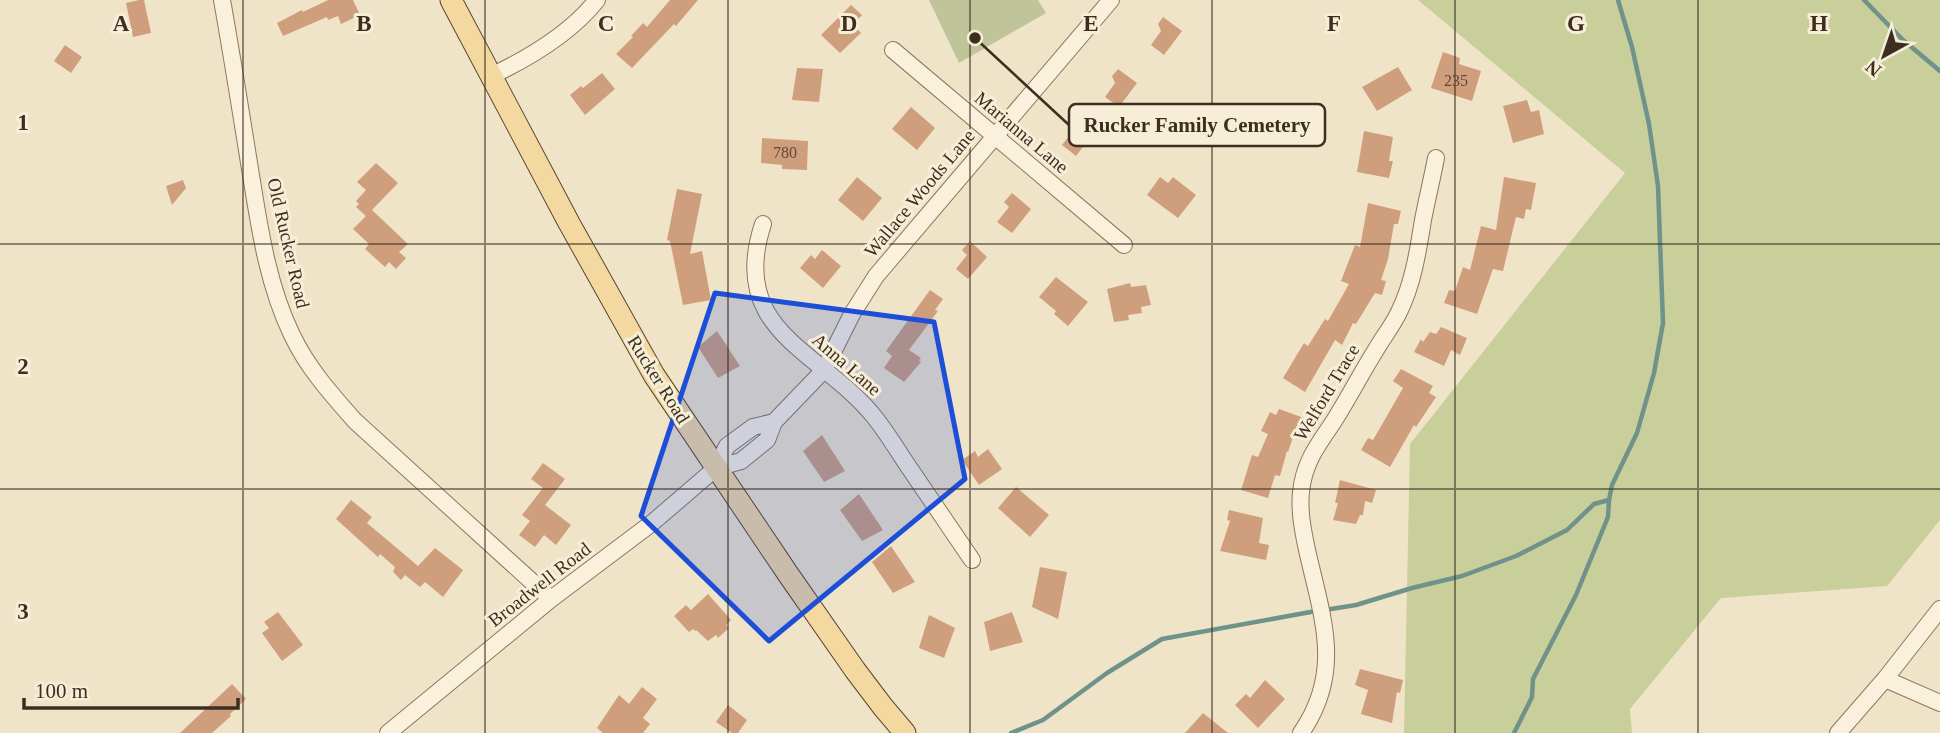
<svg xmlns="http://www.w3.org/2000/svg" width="1940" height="733" viewBox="0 0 1940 733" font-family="Georgia,serif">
  <rect width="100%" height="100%" fill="#f0e4c8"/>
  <!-- green -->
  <path fill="#c9cf9b" d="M1418,0H1940V520L1887,586L1721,598L1630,709L1632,733H1404L1410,444L1625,173Z"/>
  <!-- cemetery -->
  <path fill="#bfc49a" d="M929,0H1038L1046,13L959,63Z"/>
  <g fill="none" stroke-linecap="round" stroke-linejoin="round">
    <!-- stream -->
    <path stroke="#6f938a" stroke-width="4.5" d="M1864,0L1903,40L1940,71
      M1325,610L1356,605L1412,588L1462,576L1516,556L1567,530L1594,504L1609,500
      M1011,733L1043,720L1107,673L1162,639L1316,611
      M1514,733L1532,697L1533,679L1576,595L1608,517L1609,500L1612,485L1637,433L1654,373L1663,323L1658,186L1649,124L1632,47L1618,0"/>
  </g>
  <!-- building -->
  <path fill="#cf9f7d" d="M139,0H144L151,33L133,37L126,3Z
    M328,0H353L360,15L341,24L338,16L328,20L327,17L283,36L277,23L302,10L303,12Z
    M670,0H698L676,26L674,24L632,68L616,54L633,37L631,36L643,23L647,27Z
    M851,5L862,15L853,24L861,33L840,53L821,35Z
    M1163,17L1182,31L1164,55L1151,45L1161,31L1158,24Z
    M65,45L82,57L71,73L54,61Z
    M1443,52L1460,58L1459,64L1481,71L1472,101L1431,88Z
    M1398,67L1412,90L1377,111L1362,87Z
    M797,68L823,69L819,102L792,100Z
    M1118,69L1137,83L1119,107L1105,97L1115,83L1112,76Z
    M602,73L615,89L585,115L570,95L581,86L583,88Z
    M1527,100L1531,112L1539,110L1544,134L1513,143L1503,106Z
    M911,107L935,128L917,150L892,129Z
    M1075,117L1094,132L1076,156L1062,145L1073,131L1070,125Z
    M1364,131L1393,137L1389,161H1393L1389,178L1357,172Z
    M762,138L808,141L807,170L782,169V165L761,163Z
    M376,163L398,183L372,210L408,244L399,252L406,258L396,269L389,262L385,267L365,249L369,244L353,229L366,216L356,207L359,204L356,201L366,190L357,182Z
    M857,177L882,198L863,221L838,200Z
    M1160,177L1168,183L1173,177L1196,195L1178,218L1147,195Z
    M1504,177L1536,183L1531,210L1526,209L1524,219L1516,217L1503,271L1493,269L1477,314L1444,303L1449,290L1455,291L1463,267L1470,270L1481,226L1496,230Z
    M183,180L186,188L172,205L166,186Z
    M677,189L702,194L690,254L702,251L711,300L683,305L670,241L667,240Z
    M1012,193L1031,209L1012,233L997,222L1009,207L1004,202Z
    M1368,203L1401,211L1398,224H1394L1388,259L1381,280L1386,281L1382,295L1375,293L1356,324L1353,323L1342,345L1335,340L1305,392L1283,378L1304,343L1308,346L1325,319L1328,321L1349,284L1341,281L1355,245L1360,247Z
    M970,241L987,257L968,279L956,269L967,255L962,250Z
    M822,250L841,266L823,288L800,268L811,255L815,259Z
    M1056,277L1088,302L1068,326L1054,314L1056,311L1039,297Z
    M1130,283L1131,287L1146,285L1151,305L1141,307L1142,313L1128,315L1129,320L1114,322L1107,289Z
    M930,290L943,299L935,310L938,311L909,350L921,358L919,360L921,362L904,382L884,368L892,356L886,351Z
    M1441,327L1467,338L1460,355L1451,350L1444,366L1414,352L1421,339L1423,342L1430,332L1436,334Z
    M717,331L740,366L718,378L698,347Z
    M1401,369L1433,386L1429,393L1436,397L1416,427L1414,425L1390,467L1361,450L1368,438L1373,440L1403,388L1393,381Z
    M1279,409L1304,418L1299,430L1296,429L1288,452L1287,451L1280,476L1275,475L1268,498L1241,490L1252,455L1258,457L1268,434L1261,431L1270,412L1276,415Z
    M822,435L845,471L824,482L803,451Z
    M988,449L1002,469L979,485L962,460L975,451L978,457Z
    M543,463L565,479L545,505L571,525L556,545L544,535L535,547L519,535L530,521L522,515L543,488L531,479Z
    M1340,480L1376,490L1372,503L1365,501L1363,515H1360L1356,524L1333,520L1338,503H1335Z
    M1016,487L1049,515L1030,537L998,508Z
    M859,494L883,530L862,541L840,510Z
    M351,500L372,517L367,523L418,566L435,548L463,570L443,597L425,582L420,587L405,575L401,580L393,572L395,567L380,554L378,557L336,519Z
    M1229,510L1263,518L1259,543L1269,545L1266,560L1220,551L1230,521L1227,520Z
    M891,546L915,582L893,593L872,562Z
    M1040,567L1067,572L1058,619L1032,607Z
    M708,594L731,620L726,625L729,628L718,638L716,635L708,641L696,630L695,631L693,629L689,632L674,616L686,605L691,610Z
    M278,612L303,645L282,661L262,633L269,628L264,622Z
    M1012,612L1023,642L990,651L984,622Z
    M929,615L955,628L944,658L919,648Z
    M1360,669L1403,680L1400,693L1397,692L1392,723L1361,714L1368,690L1355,685Z
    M1265,680L1285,699L1258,728L1235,705L1246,694L1250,698Z
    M232,684L246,699L230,714L231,716L212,733H180Z
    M642,687L657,699L643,718L650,724L643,733H603L597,728L619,695L629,704Z
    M728,705L747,720L738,733H732L716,722Z
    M1203,713L1228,733H1185Z"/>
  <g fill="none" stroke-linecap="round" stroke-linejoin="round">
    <defs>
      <path id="minor" d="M222,0C232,56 241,113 250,169C259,224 267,284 292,335C307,367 331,394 355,421L551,599
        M893,50L1124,245
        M491,76C529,58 571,33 597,0
        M763,224C727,333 823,351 876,419C887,433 896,448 906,463C928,495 950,528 972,560
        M716,468L727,446L753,427L774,422
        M1885,679L1940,609
        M388,733L551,599L652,523L716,468L741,461L767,440L774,422L824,370L852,314L876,276L1111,0
        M1301,733C1344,671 1322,617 1307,550C1303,531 1299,512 1301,492C1304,462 1318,445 1334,421C1349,397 1362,372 1377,348C1384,336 1393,325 1399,312C1413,284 1418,251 1423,220C1427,199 1432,179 1436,158
        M1838,733L1885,679L1940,703"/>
      <path id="major" d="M451,0L569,223L654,375L788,574L855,670L883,707L905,733"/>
    </defs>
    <!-- minor casing -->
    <use href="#minor" stroke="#8d765c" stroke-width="18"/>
    <!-- major casing -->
    <use href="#major" stroke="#5b4430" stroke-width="23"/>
    <!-- minor -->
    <use href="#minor" stroke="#faf1dc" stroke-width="16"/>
    <!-- major -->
    <use href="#major" stroke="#f3d9a0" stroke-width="21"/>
  </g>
  <!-- marked area -->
  <path fill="#1d4ed8" fill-opacity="0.2" stroke="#1d4ed8" stroke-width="5" stroke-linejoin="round" d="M715,293L934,322L965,479L769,641L641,516Z"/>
  <!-- grid -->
  <path fill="none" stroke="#3d2e20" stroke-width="2" stroke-opacity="0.55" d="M243,0V733M485,0V733M728,0V733M970,0V733M1212,0V733M1455,0V733M1698,0V733M0,244H1940M0,489H1940"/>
  <g text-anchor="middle" stroke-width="6" stroke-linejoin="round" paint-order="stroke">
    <!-- number labels -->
    <g font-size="16" fill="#624a37">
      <text x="1456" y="86">235</text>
      <text x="785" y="158">780</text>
    </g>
    <!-- street labels -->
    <g font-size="19" fill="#3d2e20" stroke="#f7eed8">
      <text transform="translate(1022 132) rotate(40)" y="7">Marianna Lane</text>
      <text transform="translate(919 193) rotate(-50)" y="7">Wallace Woods Lane</text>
      <text transform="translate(289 243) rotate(77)" y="7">Old Rucker Road</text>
      <text transform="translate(847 364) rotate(41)" y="7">Anna Lane</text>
      <text transform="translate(659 379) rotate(58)" y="7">Rucker Road</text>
      <text transform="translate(1326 392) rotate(-59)" y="7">Welford Trace</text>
      <text transform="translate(539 584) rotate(-38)" y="7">Broadwell Road</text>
    </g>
  </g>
  <g font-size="23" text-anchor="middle" font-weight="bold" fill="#3d2e20" stroke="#f7eed8" stroke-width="6" stroke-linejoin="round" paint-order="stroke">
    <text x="121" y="31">A</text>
    <text x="364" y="31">B</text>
    <text x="606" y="31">C</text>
    <text x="849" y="31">D</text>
    <text x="1091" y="31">E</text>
    <text x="1334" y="31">F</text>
    <text x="1576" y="31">G</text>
    <text x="1819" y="31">H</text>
    <text x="23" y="130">1</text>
    <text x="23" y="374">2</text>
    <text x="23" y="619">3</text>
  </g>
  <!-- callouts -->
  <path fill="none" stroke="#3d2e20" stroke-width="2.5" d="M975 38L1069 125"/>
  <circle fill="#3d2e20" stroke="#f7eed8" stroke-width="2.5" cx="975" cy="38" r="7"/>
  <rect fill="#f7eed8" stroke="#3d2e20" stroke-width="2.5" x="1069" y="104" width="256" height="42" rx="7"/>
  <g font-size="21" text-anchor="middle" font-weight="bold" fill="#3d2e20">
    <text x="1197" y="132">Rucker Family Cemetery</text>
  </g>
  <!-- north arrow -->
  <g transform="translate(1884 56) rotate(220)" stroke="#f7eed8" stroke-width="5" paint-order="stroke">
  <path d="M0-5L12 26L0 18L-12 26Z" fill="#3d2e20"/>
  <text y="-10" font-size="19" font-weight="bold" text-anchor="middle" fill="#3d2e20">N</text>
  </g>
  <!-- scale -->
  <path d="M24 698v10h214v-10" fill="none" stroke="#3d2e20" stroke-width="3.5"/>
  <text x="35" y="698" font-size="21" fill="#3d2e20" stroke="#f7eed8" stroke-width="5" paint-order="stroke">100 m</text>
</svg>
